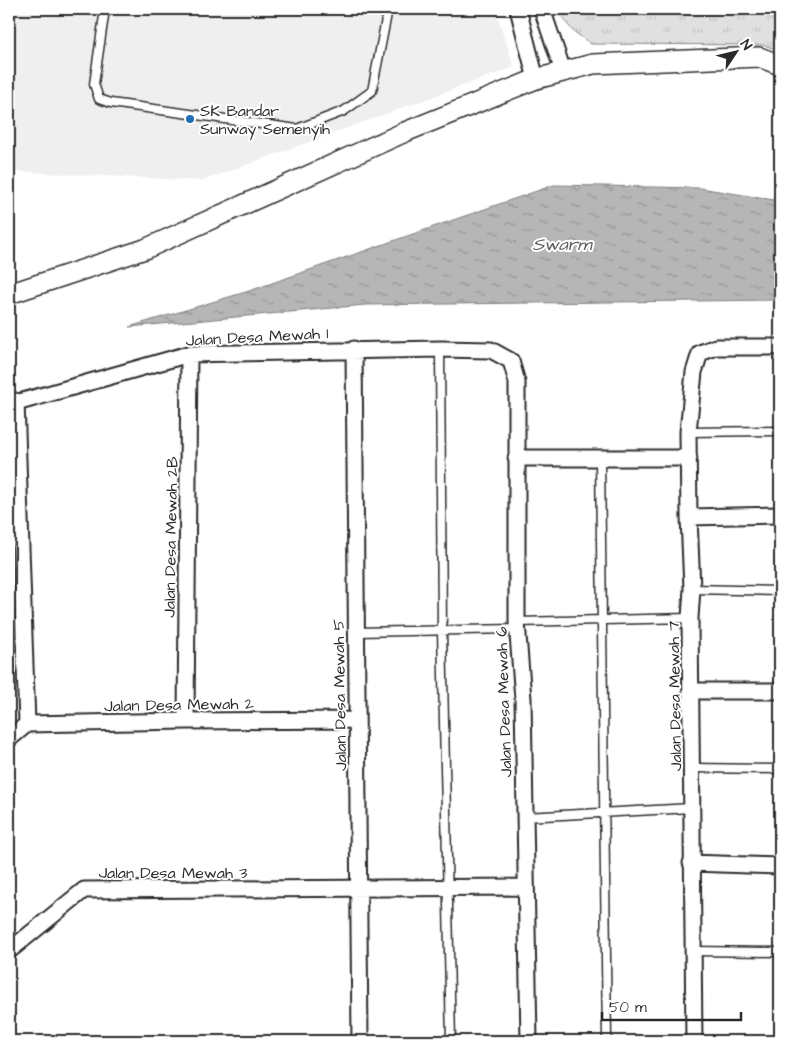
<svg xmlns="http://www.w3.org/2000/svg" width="789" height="1050" viewBox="0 0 789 1050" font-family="'Architects Daughter',sans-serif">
  <defs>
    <pattern id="park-tufts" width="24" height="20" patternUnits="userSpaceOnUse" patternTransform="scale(1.25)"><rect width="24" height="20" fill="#e0e0e0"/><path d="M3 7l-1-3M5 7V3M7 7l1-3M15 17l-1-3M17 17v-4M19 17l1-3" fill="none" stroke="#c0c0c0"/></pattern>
    <pattern id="water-ripples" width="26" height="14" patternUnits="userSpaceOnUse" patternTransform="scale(1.25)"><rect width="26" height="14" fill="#b6b6b6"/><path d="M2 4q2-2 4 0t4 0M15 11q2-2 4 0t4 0" fill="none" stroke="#949494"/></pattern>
  </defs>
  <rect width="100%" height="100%" fill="#fff"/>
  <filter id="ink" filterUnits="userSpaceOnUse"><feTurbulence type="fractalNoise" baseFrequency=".02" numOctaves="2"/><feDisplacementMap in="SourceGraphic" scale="10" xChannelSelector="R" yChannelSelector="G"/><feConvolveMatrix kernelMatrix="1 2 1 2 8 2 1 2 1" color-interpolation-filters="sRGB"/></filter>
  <g filter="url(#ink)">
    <!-- built -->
    <path fill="#efefef" d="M9,9H495L514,67L202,181L9,171Z"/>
    <!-- park -->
    <path fill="url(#park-tufts)" stroke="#868686" d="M555,9H780V51L764,45L591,44L573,31Z"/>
    <!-- water -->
    <path fill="url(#water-ripples)" stroke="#7e7e7e" d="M554,185L700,188L780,201V300L365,305L129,327L249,291Z"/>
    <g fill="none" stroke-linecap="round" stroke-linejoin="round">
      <defs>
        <path id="service" d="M105,9L94,84L99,99L111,103L297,129L344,111L372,91L388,9
          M440,349L442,630L451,1041
          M688,432L780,431
          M600,457L607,1041
          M692,589L780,591
          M517,622L690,618
          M356,632L519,629
          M692,768L780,769
          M525,817L692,808
          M693,951L780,952"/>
        <path id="minor" d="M518,9L536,79
          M542,9L563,71
          M354,349L360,1041
          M16,401L27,724
          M9,405L189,354L440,349L491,350L511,361L517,382V622L523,699L529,1041
          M516,458H689
          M689,517L780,515
          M691,691H780
          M186,721L189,354
          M9,739L27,724L186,721L356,720
          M691,863L780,866
          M9,951L84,890L526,887
          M694,1041L690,618L692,589L689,517L688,432L694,372L700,353L716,347H780"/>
        <path id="tertiary" d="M9,294L145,249L405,132L536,79L593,64L759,57L780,65"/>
      </defs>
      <!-- service casing -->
      <use href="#service" stroke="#2b2b2b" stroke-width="11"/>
      <!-- minor casing -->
      <use href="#minor" stroke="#2b2b2b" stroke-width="19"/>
      <!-- tertiary casing -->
      <use href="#tertiary" stroke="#2b2b2b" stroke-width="22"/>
      <!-- service -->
      <use href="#service" stroke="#fff" stroke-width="8"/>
      <!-- minor -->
      <use href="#minor" stroke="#fff" stroke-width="15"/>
      <!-- tertiary -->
      <use href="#tertiary" stroke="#fff" stroke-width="19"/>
    </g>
  </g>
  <!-- markers -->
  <circle fill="#1f6fb2" stroke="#fff" stroke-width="2" cx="190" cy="119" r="5"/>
  <g text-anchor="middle" stroke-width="4" stroke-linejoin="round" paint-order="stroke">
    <!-- poi labels -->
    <g font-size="16" fill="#2b2b2b" stroke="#fff" text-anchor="start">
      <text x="200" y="116">SK Bandar<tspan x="200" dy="18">Sunway Semenyih</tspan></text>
    </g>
    <!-- street labels -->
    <g font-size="16" fill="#2b2b2b" stroke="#fff">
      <text transform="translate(257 336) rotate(-3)" y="6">Jalan Desa Mewah 1</text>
      <text transform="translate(170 537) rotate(-89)" y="6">Jalan Desa Mewah 2B</text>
      <text transform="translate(339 695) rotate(-91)" y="6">Jalan Desa Mewah 5</text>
      <text transform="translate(674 696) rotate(-91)" y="6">Jalan Desa Mewah 7</text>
      <text transform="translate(503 702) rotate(-92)" y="6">Jalan Desa Mewah 6</text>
      <text transform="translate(179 704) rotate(-1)" y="6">Jalan Desa Mewah 2</text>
      <text x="173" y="878">Jalan Desa Mewah 3</text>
    </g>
    <!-- water labels -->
    <g font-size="18" font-style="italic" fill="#5c5c5c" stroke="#fff">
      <text x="562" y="250">Swarm</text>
    </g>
  </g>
  <!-- margin -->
  <rect width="789" height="1050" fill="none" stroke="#fff" stroke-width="30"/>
  <rect x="15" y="15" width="759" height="1020" fill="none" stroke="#2b2b2b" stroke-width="2" filter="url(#ink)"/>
  <!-- north arrow -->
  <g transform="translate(736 52) rotate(55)" stroke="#ffffff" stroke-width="4" paint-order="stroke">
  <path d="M0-4L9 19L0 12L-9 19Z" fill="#2b2b2b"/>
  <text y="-8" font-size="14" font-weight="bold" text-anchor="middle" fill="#2b2b2b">N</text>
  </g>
  <!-- scale -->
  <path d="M602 1012v8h139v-8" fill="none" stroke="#2b2b2b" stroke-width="2.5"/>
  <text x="609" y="1012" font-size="15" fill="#2b2b2b" stroke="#ffffff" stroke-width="4" paint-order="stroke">50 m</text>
</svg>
